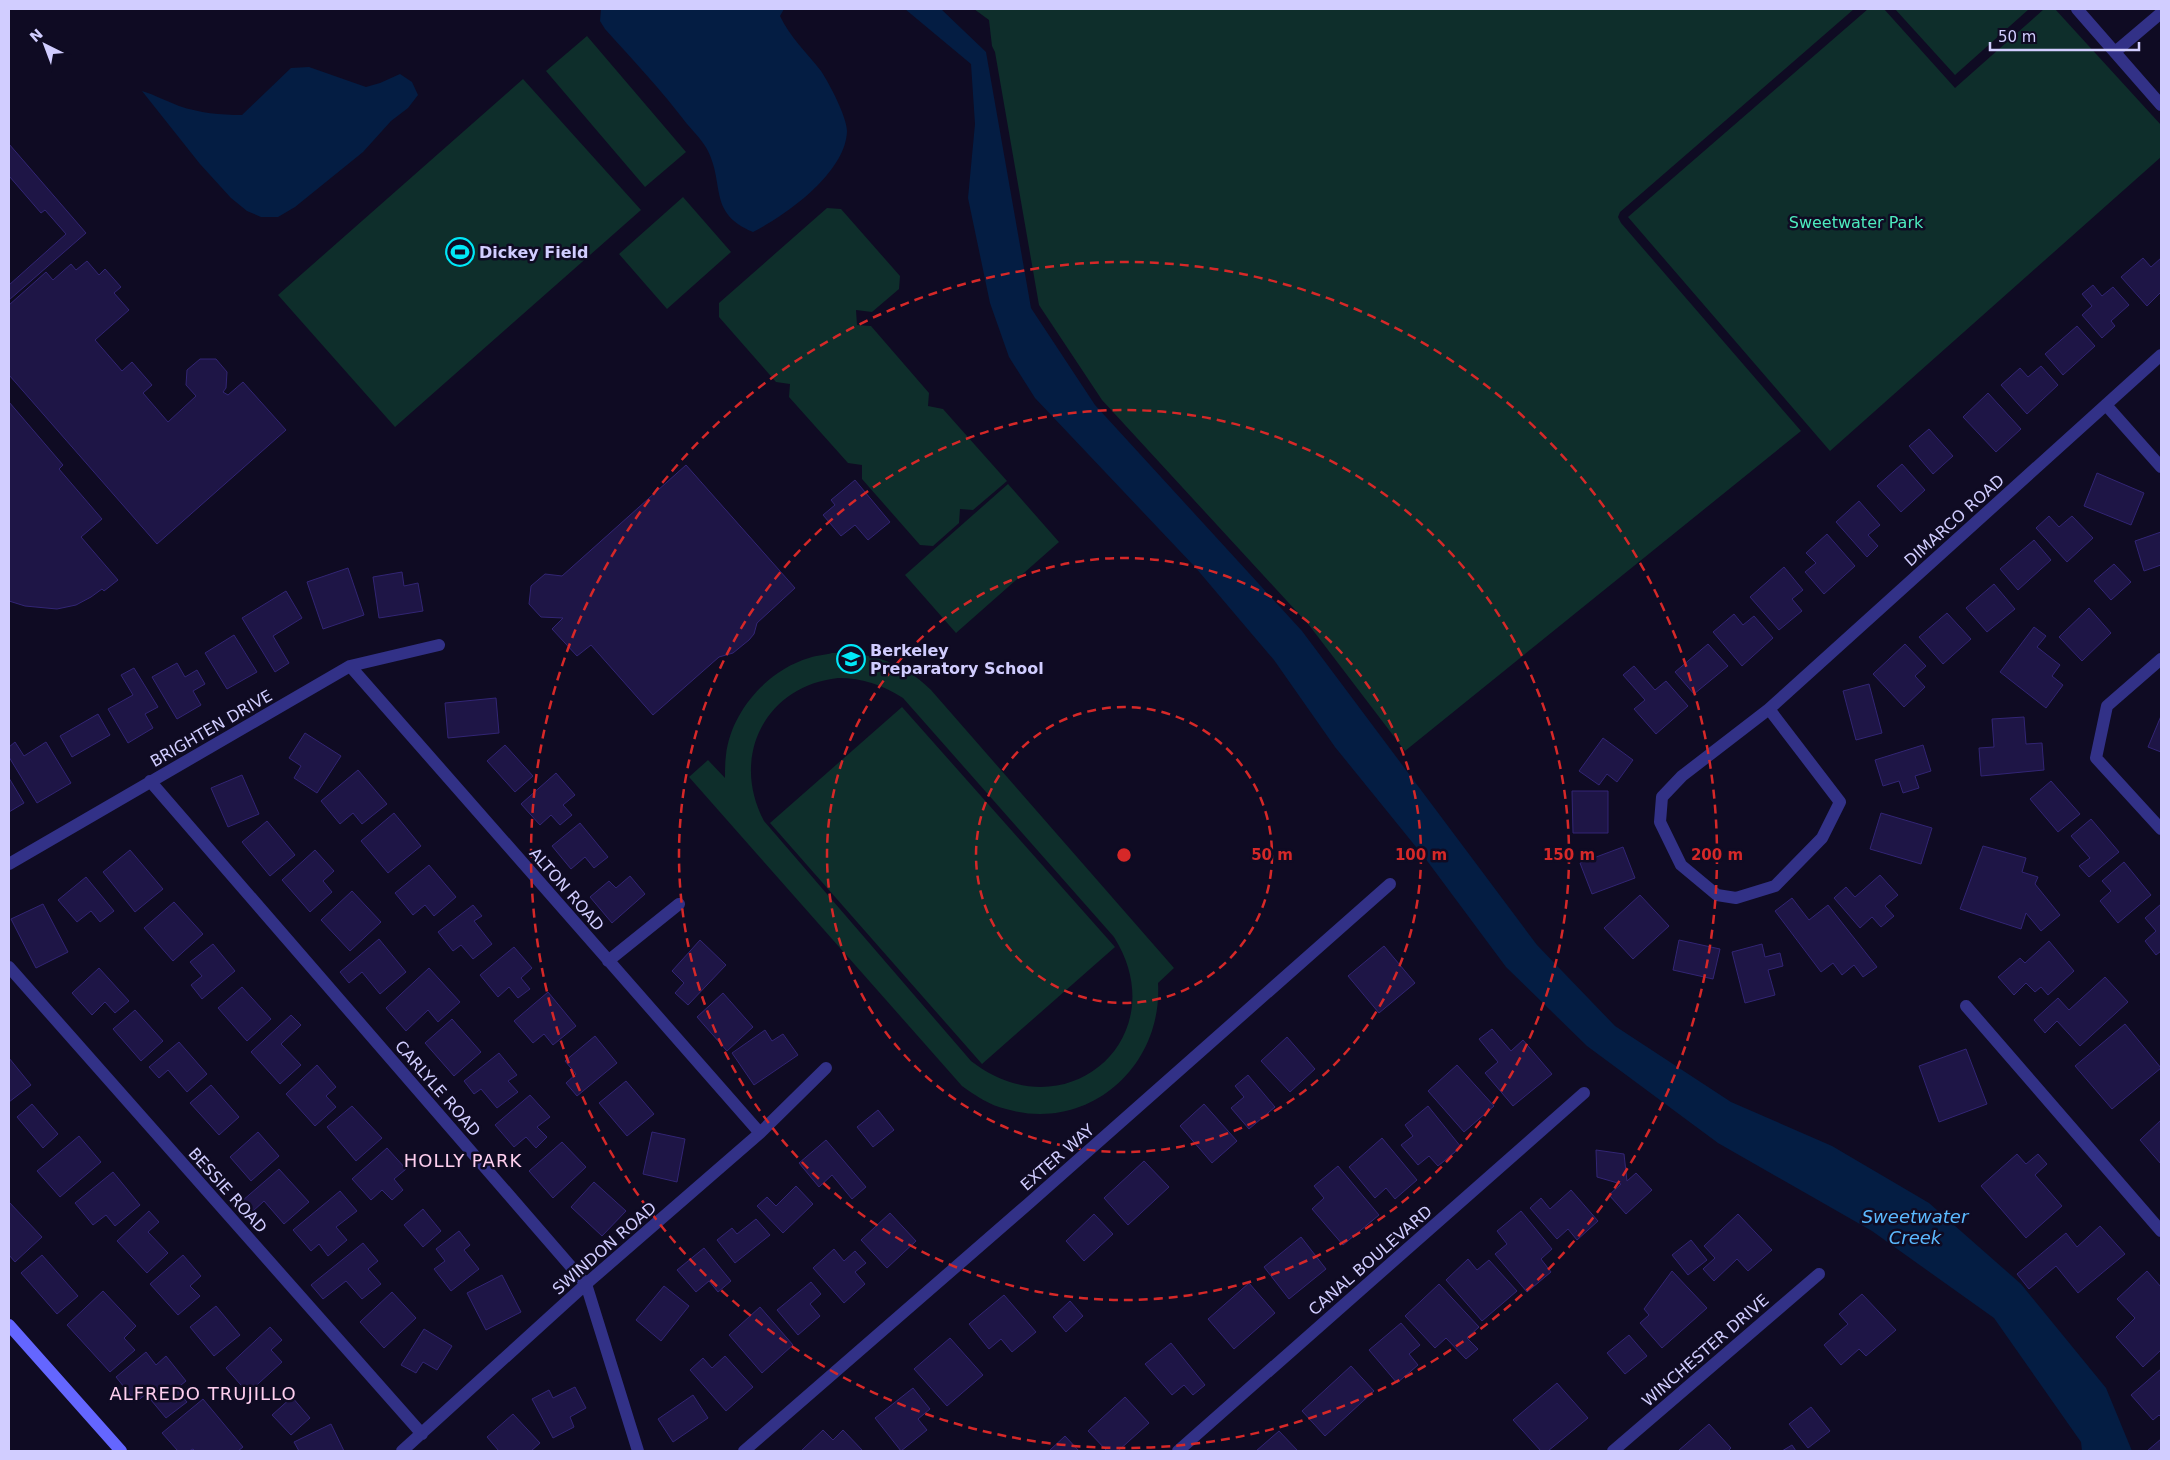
<svg xmlns="http://www.w3.org/2000/svg" width="2170" height="1460" viewBox="0 0 2170 1460" font-family="'DejaVu Sans',sans-serif">
  <rect width="100%" height="100%" fill="#0f0b23"/>
  <!-- green -->
  <path fill="#0e2e2b" fill-rule="evenodd" d="M974,9H1854L1620,212L1618,217L1621,223L1801,431L1405,751L1309,625L1102,400L1039,305L995,52L992,46L989,20Z
    M1868,9H1884L1955,88L2044,9H2055L2161,125V157L1830,451L1628,217Z
    M1895,9H2029L1955,75Z
    M587,36L686,152L645,187L546,71Z
    M523,79L641,210L395,427L278,295Z
    M683,197L731,252L667,309L619,254Z
    M827,208L841,209L900,276L899,289L872,312L856,310L857,325L871,326L929,393L928,406L943,409L1007,481L973,510L960,509L959,523L933,546L920,545L862,479V465L848,463L789,397L790,384L776,382L719,317V303Z
    M1008,484L1059,542L956,633L905,575Z
    M832,653C873,653 901,661 931,690L1174,968L1158,983C1163,1067 1088,1133 1006,1109C989,1105 976,1096 962,1086L689,777L708,760L725,778C725,770 725,762 726,755C731,711 768,670 809,658C817,655 825,655 832,653ZM838,678C863,678 883,685 903,698L1114,937C1177,1037 1066,1135 971,1061L764,821C730,757 765,686 838,678Z
    M902,707L1115,947L982,1064L770,823Z"/>
  <!-- water -->
  <path fill="#041d43" d="M601,9H784L780,16C790,37 807,53 821,71C829,83 847,117 847,131C846,172 787,215 753,232C708,213 725,186 708,151C703,141 694,132 687,124C662,91 633,60 605,29L600,21Z
    M905,9H941L986,52L1031,308L1095,405L1302,631L1537,945L1615,1026L1731,1102L1832,1146L1929,1203L2021,1284L2106,1388L2132,1451H2082L2081,1442L1994,1318L1872,1231L1718,1143L1587,1046L1506,967L1425,858L1335,747L1274,660L1195,567L1035,398L1009,357L990,303L968,198L975,124L971,64Z
    M309,67L366,87L380,83L400,74L412,82L418,95L408,108L391,121L363,152L295,207L278,217H261L247,211L231,198L200,164L142,91C155,95 166,101 179,106C200,113 220,115 242,115L291,68Z"/>
  <!-- building -->
  <path fill="#1e1546" stroke="#322574" d="M9,144L86,233L9,300V285L66,234L45,210L41,213L9,176Z
    M2143,258L2151,267L2161,258V292L2147,306L2121,277Z
    M87,261L99,275L105,269L121,287L114,293L129,310L95,340L122,371L132,362L152,385L143,393L168,422L196,396L186,385L187,370L200,359H216L227,372L226,388L223,392L228,395L243,382L286,430L157,544L9,375V305L46,272L53,280L71,264L76,270Z
    M2093,285L2102,296L2113,287L2129,305L2111,321L2115,326L2102,338L2082,315L2092,306L2082,294Z
    M2077,326L2095,346L2063,375L2045,354Z
    M2041,366L2058,385L2027,414L2001,385L2020,368L2028,377Z
    M1988,393L2021,429L1996,452L1963,417Z
    M9,402L63,465L59,469L102,519L81,537L118,580L104,591L102,589L91,597L76,605L57,609L25,606L9,601Z
    M1929,429L1953,456L1933,474L1909,446Z
    M1902,464L1925,490L1901,512L1877,486Z
    M686,465L795,588L757,623L754,634L749,640L733,653L719,657L653,715L591,645L577,656L552,629L563,618L541,617L529,604L531,586L545,574L562,576Z
    M2097,473L2144,493L2131,525L2084,506Z
    M855,480L890,522L868,540L855,525L841,536L823,515L835,505L831,500Z
    M1859,501L1880,525L1868,535L1878,546L1867,557L1836,522Z
    M2049,516L2059,527L2072,516L2093,538L2067,562L2036,528Z
    M2161,532V565L2144,571L2135,541Z
    M1827,534L1855,566L1824,594L1805,572L1816,563L1806,553Z
    M2034,540L2051,560L2018,590L2000,569Z
    M2114,564L2131,582L2111,600L2094,581Z
    M1784,567L1803,590L1792,599L1802,611L1779,630L1750,597Z
    M348,568L364,615L323,629L307,582Z
    M402,572L404,586L418,583L423,611L379,618L373,577Z
    M1994,584L2015,609L1987,632L1966,608Z
    M286,591L302,618L273,636L289,663L275,672L242,618Z
    M2089,608L2111,633L2082,661L2059,637Z
    M1947,613L1971,639L1943,664L1919,637Z
    M1734,614L1743,625L1754,616L1773,638L1742,666L1713,632Z
    M2034,627L2046,636L2037,647L2060,665L2052,676L2063,685L2046,708L2000,672Z
    M234,635L257,672L227,689L205,653Z
    M1708,644L1728,666L1694,694L1675,672Z
    M1905,644L1926,666L1915,676L1925,687L1904,707L1873,674Z
    M177,663L185,677L197,670L205,684L193,691L201,705L177,719L152,677Z
    M1634,666L1655,690L1666,681L1688,706L1656,734L1634,709L1645,700L1623,675Z
    M134,668L158,707L145,714L153,728L128,743L108,709L133,695L121,675Z
    M1869,684L1882,733L1856,740L1843,691Z
    M496,698L499,733L448,738L445,703Z
    M98,714L110,735L72,757L60,736Z
    M2161,716V752L2148,747Z
    M2024,717L2026,744L2042,743L2044,770L1981,776L1979,748L1994,747L1992,719Z
    M305,733L341,756L317,793L294,778L301,766L289,758Z
    M1603,738L1633,760L1617,782L1607,774L1599,785L1579,771Z
    M15,742L24,756L46,742L71,783L37,803L9,757V747Z
    M505,745L533,776L515,792L487,761Z
    M1923,745L1931,771L1915,776L1919,788L1903,793L1899,781L1883,786L1875,760Z
    M358,770L387,804L362,824L353,813L340,824L321,801Z
    M556,773L575,795L563,805L572,815L560,825L551,815L540,825L521,804Z
    M242,775L259,814L228,827L211,788Z
    M9,778L24,803L9,812Z
    M2051,781L2080,814L2058,832L2030,799Z
    M1572,791H1608V833H1573Z
    M394,813L421,846L388,873L361,841Z
    M1881,813L1932,828L1921,864L1870,849Z
    M2091,819L2119,852L2089,877L2079,866L2090,858L2071,836Z
    M267,821L295,855L270,876L242,842Z
    M580,823L608,857L594,868L585,857L571,869L552,846Z
    M1983,846L2026,858L2022,872L2038,877L2035,884L2060,915L2041,931L2026,913L2021,929L1960,909Z
    M1623,847L1635,878L1592,894L1580,863Z
    M130,850L163,889L135,912L103,872Z
    M315,850L334,871L323,881L332,892L310,912L282,880Z
    M2124,862L2151,895L2118,923L2100,901L2111,891L2102,881Z
    M429,865L456,897L434,916L425,905L413,915L395,893Z
    M1880,875L1898,895L1885,906L1894,916L1881,927L1872,917L1860,928L1834,898L1846,887L1855,897Z
    M630,876L645,894L612,923L590,897L609,881L616,888Z
    M86,877L114,911L100,922L91,911L77,922L58,900Z
    M352,891L381,922L350,951L321,920Z
    M1640,895L1669,926L1633,959L1604,928Z
    M1792,898L1809,920L1828,905L1877,967L1863,977L1854,965L1842,975L1833,963L1821,972L1775,911Z
    M174,902L203,934L173,961L144,928Z
    M43,904L68,952L36,968L11,919Z
    M2161,904V951L2156,955L2145,941L2156,931L2145,918Z
    M473,905L482,916L474,921L492,944L473,959L461,945L453,951L438,932Z
    M379,939L406,972L380,994L362,972L349,983L340,972Z
    M700,940L726,965L688,1005L675,993L684,983L672,971Z
    M1679,940L1720,949L1713,979L1673,970Z
    M2049,941L2074,971L2048,995L2041,987L2035,992L2026,983L2014,995L1998,977L2020,958L2025,963Z
    M213,944L235,971L202,999L191,985L202,976L190,962Z
    M1762,944L1765,957L1780,953L1783,966L1768,970L1775,995L1745,1003L1732,952Z
    M1384,946L1415,983L1379,1013L1348,976Z
    M514,947L532,968L521,978L530,989L518,998L509,987L498,997L480,975Z
    M99,968L129,1001L115,1013L105,1002L92,1015L72,993Z
    M429,968L460,1002L438,1022L428,1010L406,1031L386,1008Z
    M2105,977L2128,1002L2080,1046L2057,1021L2045,1033L2034,1020L2058,998L2069,1010Z
    M242,987L271,1019L247,1041L218,1008Z
    M548,992L576,1026L553,1045L544,1034L533,1043L514,1021Z
    M723,993L753,1027L727,1051L697,1017Z
    M135,1010L163,1041L141,1061L113,1029Z
    M291,1015L301,1025L281,1044L301,1065L280,1084L251,1052Z
    M452,1019L481,1052L454,1076L425,1043Z
    M2125,1024L2161,1068L2112,1109L2075,1066Z
    M1492,1029L1511,1051L1523,1040L1552,1074L1513,1106L1485,1073L1498,1062L1479,1039Z
    M765,1030L772,1041L783,1034L798,1055L754,1085L732,1053Z
    M595,1036L617,1063L577,1096L566,1083L576,1074L565,1061Z
    M1287,1037L1315,1069L1290,1092L1261,1061Z
    M179,1042L207,1074L187,1092L168,1070L159,1078L149,1067Z
    M1966,1049L1987,1104L1939,1122L1919,1066Z
    M499,1053L517,1075L508,1081L518,1092L497,1108L481,1089L474,1094L464,1081Z
    M9,1058L31,1085L9,1102Z
    M317,1065L336,1087L326,1096L336,1107L315,1126L286,1094Z
    M1457,1065L1494,1106L1464,1132L1428,1091Z
    M1248,1075L1275,1107L1249,1129L1231,1108L1244,1097L1235,1086Z
    M626,1081L654,1114L627,1136L599,1103Z
    M211,1085L239,1117L219,1135L190,1103Z
    M530,1095L550,1117L537,1127L547,1137L536,1148L526,1137L514,1147L495,1125Z
    M32,1104L58,1134L43,1148L17,1117Z
    M1204,1104L1237,1141L1212,1163L1180,1126Z
    M352,1106L382,1138L356,1161L327,1127Z
    M1428,1106L1461,1147L1438,1166L1429,1156L1418,1165L1401,1145L1413,1136L1405,1125Z
    M878,1110L894,1130L873,1147L857,1127Z
    M2161,1120V1164L2140,1140Z
    M258,1132L279,1156L251,1181L230,1157Z
    M652,1132L685,1139L677,1182L643,1174Z
    M79,1136L101,1162L60,1197L37,1171Z
    M1382,1138L1417,1180L1395,1199L1386,1188L1375,1198L1349,1167Z
    M826,1140L866,1187L852,1199L832,1175L819,1187L799,1163Z
    M562,1142L586,1167L553,1198L529,1171Z
    M387,1148L406,1169L394,1179L403,1190L392,1200L382,1190L371,1200L352,1179Z
    M1596,1150L1624,1154L1627,1181L1636,1173L1652,1190L1626,1214L1609,1195L1621,1184L1597,1177Z
    M2017,1154L2026,1164L2038,1154L2047,1164L2035,1175L2062,1206L2026,1238L1981,1186Z
    M1144,1161L1169,1187L1128,1225L1104,1198Z
    M1338,1166L1379,1215L1343,1245L1312,1209L1324,1198L1314,1186Z
    M279,1169L309,1202L284,1224L264,1201L252,1212L242,1201Z
    M113,1172L140,1205L115,1226L106,1215L93,1225L75,1203Z
    M594,1182L626,1211L602,1236L571,1207Z
    M796,1186L813,1204L783,1233L757,1206L767,1197L776,1206Z
    M1571,1190L1598,1221L1577,1240L1568,1229L1557,1239L1530,1208L1541,1198L1550,1209Z
    M340,1191L357,1211L336,1227L347,1240L328,1256L319,1244L311,1251L293,1230Z
    M9,1202L42,1237L15,1262L9,1255Z
    M423,1209L441,1231L423,1247L404,1225Z
    M149,1211L159,1222L148,1232L168,1253L147,1273L117,1241Z
    M1521,1211L1552,1249L1541,1259L1551,1272L1527,1292L1495,1254L1507,1244L1497,1231Z
    M890,1213L916,1241L887,1268L861,1240Z
    M1094,1214L1113,1234L1084,1261L1066,1241Z
    M1738,1214L1772,1250L1748,1271L1737,1259L1714,1281L1703,1269L1715,1258L1704,1246Z
    M756,1219L770,1235L735,1263L717,1240L732,1228L737,1234Z
    M2100,1226L2125,1254L2078,1293L2056,1266L2029,1289L2017,1274L2066,1233L2077,1247Z
    M459,1231L470,1245L464,1250L479,1269L451,1291L434,1269L445,1261L436,1249Z
    M1301,1237L1326,1269L1289,1299L1264,1267Z
    M1691,1240L1707,1260L1688,1275L1672,1255Z
    M363,1243L378,1261L368,1269L381,1284L362,1299L346,1281L323,1299L311,1285Z
    M704,1248L731,1281L718,1292L709,1281L696,1292L677,1270Z
    M834,1249L844,1261L855,1251L866,1263L855,1272L865,1284L844,1303L813,1268Z
    M42,1255L78,1296L57,1314L21,1273Z
    M183,1255L201,1276L190,1286L200,1296L178,1315L150,1284Z
    M1468,1259L1477,1270L1489,1260L1517,1291L1482,1321L1446,1280Z
    M1672,1271L1707,1308L1662,1348L1640,1323L1649,1315L1644,1309Z
    M2147,1271L2161,1287V1350L2143,1367L2116,1337L2135,1318L2117,1299Z
    M502,1275L521,1312L486,1330L467,1293Z
    M811,1282L821,1294L810,1304L820,1316L798,1335L777,1310Z
    M1249,1283L1275,1313L1234,1349L1208,1319Z
    M1439,1284L1479,1327L1467,1338L1478,1349L1466,1359L1446,1338L1435,1348L1405,1316Z
    M664,1286L689,1306L661,1341L636,1320Z
    M103,1291L136,1326L124,1338L135,1350L110,1372L67,1325Z
    M392,1292L416,1318L384,1348L360,1322Z
    M1862,1294L1896,1330L1866,1356L1859,1349L1841,1365L1824,1345L1848,1324L1839,1314Z
    M1004,1295L1036,1332L1012,1352L1001,1339L989,1349L969,1324Z
    M1070,1301L1083,1316L1066,1332L1053,1317Z
    M216,1306L240,1335L214,1356L190,1327Z
    M760,1307L793,1345L762,1373L729,1335Z
    M1401,1323L1420,1345L1409,1354L1418,1365L1397,1383L1369,1350Z
    M270,1327L282,1340L271,1350L282,1362L248,1393L226,1368Z
    M424,1329L452,1346L437,1370L423,1362L416,1373L401,1365Z
    M1629,1335L1647,1356L1625,1374L1607,1353Z
    M950,1338L983,1375L947,1406L914,1369Z
    M1171,1343L1205,1385L1193,1395L1184,1385L1172,1395L1145,1364Z
    M146,1352L156,1365L166,1356L186,1381L176,1389L187,1402L166,1418L146,1394L136,1402L116,1377Z
    M725,1356L753,1387L726,1411L690,1370L703,1358L712,1368Z
    M1351,1366L1374,1391L1325,1436L1302,1411Z
    M2161,1369V1417L2159,1415L2153,1420L2131,1395Z
    M1557,1383L1588,1418L1548,1451H1541L1513,1420Z
    M575,1387L586,1408L570,1417L574,1427L553,1438L532,1399L549,1390L553,1398Z
    M913,1388L930,1409L918,1419L927,1430L901,1451L875,1418Z
    M693,1395L708,1418L673,1442L658,1419Z
    M292,1397L310,1418L291,1435L272,1415Z
    M1125,1397L1149,1423L1118,1451H1107L1088,1431Z
    M203,1399L243,1447L238,1451H195L193,1449L189,1451H178L162,1433Z
    M1811,1407L1830,1431L1808,1448L1789,1424Z
    M513,1414L540,1443L531,1451H499L487,1437Z
    M331,1424L344,1451H299L294,1442Z
    M1709,1424L1731,1448L1728,1451H1678Z
    M823,1430L833,1440L843,1430L863,1451H803L802,1450Z
    M1279,1431L1298,1451H1256Z
    M1065,1436L1079,1451H1049Z
    M2161,1439V1451H2147Z
    M1792,1445L1796,1451H1782Z"/>
  <g fill="none" stroke-linecap="round" stroke-linejoin="round">
    <!-- street -->
    <path stroke="#323187" stroke-width="12" d="M2077,9L2161,105
      M2115,52L2161,13
      M2106,405L2161,467
      M2161,659L2107,706L2096,758L2161,829
      M350,666L760,1133
      M1769,709L1840,802L1822,838L1775,886L1736,898L1717,895L1681,865L1660,822L1662,797L1682,776Z
      M1769,709L2161,355
      M150,781L586,1284L638,1451
      M9,864L350,666L439,645
      M608,961L679,904
      M9,967L422,1434
      M1966,1006L2161,1231
      M402,1451L586,1284L760,1133L826,1068
      M744,1451L1027,1205L1390,884
      M1178,1451L1584,1093
      M1613,1451L1819,1274"/>
    <!-- secondary -->
    <path stroke="#6466ff" stroke-width="12" d="M9,1325L121,1451"/>
  </g>
  <!-- distance rings -->
  <g fill="none" stroke="#d62828" stroke-width="2.5" stroke-dasharray="9 6">
    <circle cx="1124" cy="855" r="148"/>
    <circle cx="1124" cy="855" r="297"/>
    <circle cx="1124" cy="855" r="445"/>
    <circle cx="1124" cy="855" r="593"/>
  </g>
  <!-- icons -->
  <defs>
    <symbol id="stadium-ring" viewBox="-11 -11 22 22"><circle r="9.5" fill="#0f0b23" stroke="#00e8f8" stroke-width="1.5"/><path d="M0-5a6.5 5 0 1 0 0 10a6.5 5 0 1 0 0-10ZM-3.5-1.8h7v3.6h-7Z" fill="#00e8f8"/></symbol>
    <symbol id="school-ring" viewBox="-11 -11 22 22"><circle r="9.5" fill="#0f0b23" stroke="#00e8f8" stroke-width="1.5"/><path d="M0-5L7-2L0 1L-7-2ZM-4 1L0 2.5L4 1V4Q0 6-4 4Z" fill="#00e8f8"/></symbol>
  </defs>
  <g fill-rule="evenodd">
    <use href="#stadium-ring" x="444" y="236" width="32" height="32"/>
    <use href="#school-ring" x="835" y="643" width="32" height="32"/>
  </g>
  <g text-anchor="middle" stroke-width="5" stroke-linejoin="round" paint-order="stroke">
    <!-- park labels -->
    <g font-size="16" fill="#4debbe" stroke="#0f0b23">
      <text x="1856" y="228">Sweetwater Park</text>
    </g>
    <!-- poi labels -->
    <g font-size="16" font-weight="bold" fill="#d1cdff" stroke="#0f0b23" text-anchor="start">
      <text x="479" y="258">Dickey Field</text>
      <text x="870" y="656">Berkeley<tspan x="870" dy="18">Preparatory School</tspan></text>
    </g>
    <!-- street labels -->
    <g font-size="16" fill="#d1cdff" stroke="#0f0b23">
      <text transform="translate(1954 520) rotate(-42)" y="6">DIMARCO ROAD</text>
      <text transform="translate(211 728) rotate(-30)" y="6">BRIGHTEN DRIVE</text>
      <text transform="translate(567 889) rotate(49)" y="6">ALTON ROAD</text>
      <text transform="translate(438 1088) rotate(49)" y="6">CARLYLE ROAD</text>
      <text transform="translate(1057 1157) rotate(-41)" y="6">EXTER WAY</text>
      <text transform="translate(228 1190) rotate(48)" y="6">BESSIE ROAD</text>
      <text transform="translate(604 1248) rotate(-41)" y="6">SWINDON ROAD</text>
      <text transform="translate(1370 1260) rotate(-41)" y="6">CANAL BOULEVARD</text>
      <text transform="translate(1705 1350) rotate(-41)" y="6">WINCHESTER DRIVE</text>
    </g>
    <!-- neighbourhood labels -->
    <g font-size="18" letter-spacing="1" fill="#ffcfef" stroke="#0f0b23">
      <text x="463" y="1167">HOLLY PARK</text>
      <text x="203" y="1400">ALFREDO TRUJILLO</text>
    </g>
    <!-- water labels -->
    <g font-size="18" font-style="italic" fill="#5bb9ff" stroke="#0f0b23">
      <text x="1915" y="1223">Sweetwater<tspan x="1915" dy="21">Creek</tspan></text>
    </g>
  </g>
  <circle cx="1124" cy="855" r="8" fill="#d62828" stroke="#0f0b23" stroke-width="2.5"/>
  <g font-size="15" text-anchor="middle" font-weight="bold" fill="#d62828" stroke="#0f0b23" stroke-width="5" stroke-linejoin="round" paint-order="stroke">
    <text x="1272" y="860">50 m</text>
    <text x="1421" y="860">100 m</text>
    <text x="1569" y="860">150 m</text>
    <text x="1717" y="860">200 m</text>
  </g>
  <!-- border -->
  <rect width="2170" height="1460" fill="none" stroke="#d1cdff" stroke-width="20"/>
  <!-- north arrow -->
  <g transform="translate(45 45) rotate(318)" stroke="#0f0b23" stroke-width="4" paint-order="stroke">
  <path d="M0-4L9 19L0 12L-9 19Z" fill="#d1cdff"/>
  <text y="-8" font-size="14" font-weight="bold" text-anchor="middle" fill="#d1cdff">N</text>
  </g>
  <!-- scale -->
  <path d="M1990 42v8h149v-8" fill="none" stroke="#d1cdff" stroke-width="2.5"/>
  <text x="1998" y="42" font-size="15" fill="#d1cdff" stroke="#0f0b23" stroke-width="4" paint-order="stroke">50 m</text>
</svg>
